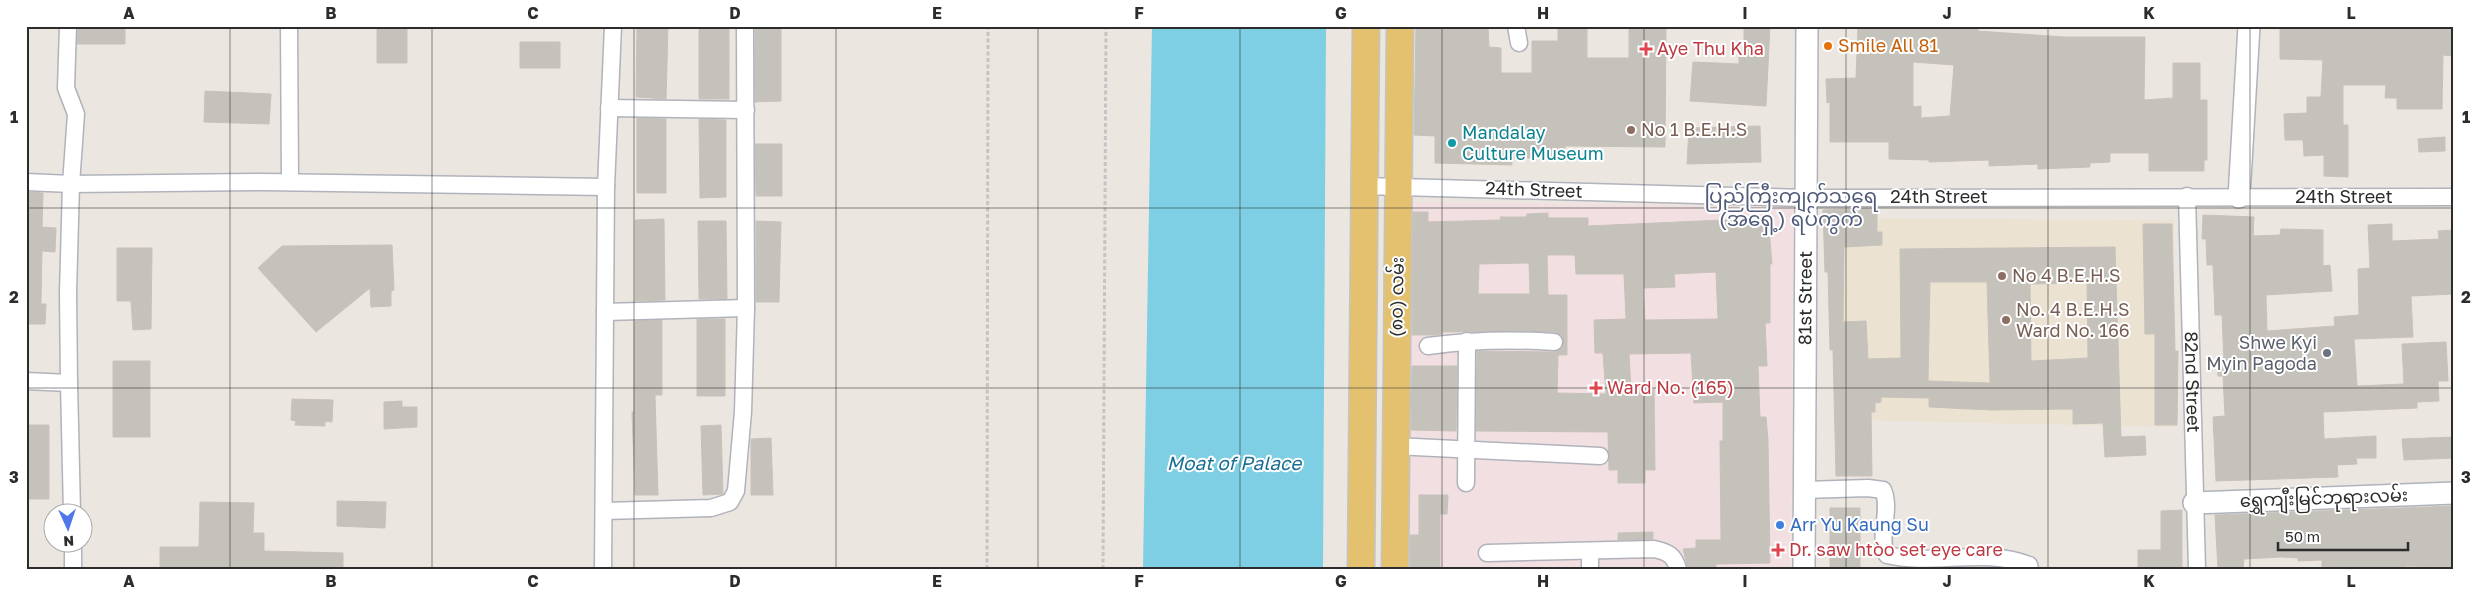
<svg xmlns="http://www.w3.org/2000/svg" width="2480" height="595" viewBox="0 0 2480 595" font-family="'Golos Text','Noto Sans Myanmar',sans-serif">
  <rect width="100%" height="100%" fill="#ece6e0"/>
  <!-- education -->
  <path fill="#ece2d2" d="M1836,218L2174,220L2175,427L1839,420Z"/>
  <!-- medical -->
  <path fill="#f2dfe1" d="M1400,202L1794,207L1790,569H1401Z"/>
  <!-- water -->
  <path fill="#7ecfe4" d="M1152,26H1326L1323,569H1143Z"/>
  <!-- building -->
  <path fill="#c5c1bb" stroke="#c8c2ba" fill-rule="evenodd" d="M78,26H125V44H77Z
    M377,26H407V63H377Z
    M637,26H668L666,99L636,97Z
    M699,26H729V99H699Z
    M755,26H781V101L755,102Z
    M1416,26H1488L1489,47L1501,48V73H1532V41H1558V26H1587V58H1629V26L1666,27L1665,147L1565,146V158H1512V165L1435,163V136L1414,135Z
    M1744,26H1770L1766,106L1690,101L1693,62L1739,64V50H1744Z
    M1858,26H1978V31L2064,37H2145L2144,100L2173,98V63H2200V100H2207V160H2204V171H2149V153H2110V162L2090,163V167L2038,169V164L1989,166V160L1929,162V160L1889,159V142H1830V102L1827,103L1826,79L1856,78ZM1913,62L1954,65L1950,116L1921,118V106L1913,107Z
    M2280,26H2454V56L2443,55L2442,109H2397V98H2385L2386,85H2343V125H2348V177L2324,176V155L2304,156L2303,140H2285L2284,114L2307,113V97H2321L2323,60L2280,59Z
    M520,42H560V68H520Z
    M205,91L271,94L269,124L204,122Z
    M637,118L666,119V193H637Z
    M699,119L726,120V197L700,198Z
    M1760,126L1761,162L1687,164L1689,128Z
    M2445,137V151L2419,152L2418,139Z
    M755,144H782V196H756Z
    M26,192L43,193L42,227L56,228L55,252L42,251L41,304H46L45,324H26Z
    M1877,208V232H1882V245L1844,247L1843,322L1866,321L1868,359L1901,358L1900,249L2115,247L2121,437L2145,436L2146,455L2105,457L2103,423L2073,424V409L1991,410L1929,407V398L1881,397V402L1875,403V412H1871L1872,476H1836L1833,350H1830L1828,272H1825L1823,210ZM1930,282H1987L1990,383L1928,381ZM2087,283L2088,358L2031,361L2030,284Z
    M1413,212H1428V222L1501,220L1500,217H1527V214L1548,213V218H1588V226L1768,218L1772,264H1770V323H1765L1767,366H1758L1760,417H1766L1768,440L1770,563L1716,564V569H1688L1683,549L1696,548V540H1721L1720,441H1723V402L1694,403L1691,353L1629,354L1631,389H1654L1655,470H1645V483H1618V470H1609L1608,432L1476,431L1477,351L1554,352L1562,348L1563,338L1555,332L1522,331L1442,332V334L1433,335H1412ZM1547,255H1575L1576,274H1624L1626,319L1594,320L1595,353H1603L1606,394L1557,393L1558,355H1567V295H1548ZM1529,263L1530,294H1478L1479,264ZM1716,272L1718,319L1645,320L1643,288L1675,287L1674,274Z
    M2203,215L2254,217L2253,236L2280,235L2281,229L2323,230V266L2330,265L2332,291L2266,295L2267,331L2335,326L2334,317L2359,315L2358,269L2370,268L2368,225L2392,224V241L2439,239L2438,231L2454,230V294L2411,296L2413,337L2354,339L2357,386L2404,384L2402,344L2446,342L2448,381H2438L2439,401L2417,402V408L2323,412L2324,439L2376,436V458H2356L2357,464L2337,465L2338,477L2216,481L2213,417L2225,416L2223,376H2218L2217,362H2224L2222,315H2215L2213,265H2207L2206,239H2202Z
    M664,219L665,300L635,301V220Z
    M698,221H726L727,299H699Z
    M756,221L781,222L779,302H756Z
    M2143,224H2172L2175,351H2178L2177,425H2155V334H2145Z
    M392,245L394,290L391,291V306L371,307L370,288L316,332L258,268L282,246Z
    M117,248H152L151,329L133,330L131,301H117Z
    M697,319H725V396H697Z
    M662,320V395H655L658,495H635L632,412H634V321Z
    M113,361H150V437H113Z
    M1412,366H1457L1456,431L1411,430Z
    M292,399L333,400L332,422L325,421V426L295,425L296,421L291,420Z
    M402,401V407H417V427L384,429V402Z
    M26,425H49V499H26Z
    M721,425L723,494L703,495L701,426Z
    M2454,437V458L2404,460L2402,439Z
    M771,438L773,495H751V439Z
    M1419,495H1448L1447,514H1440V569H1410V535H1419Z
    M337,501L386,502L385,528L337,526Z
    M200,502L254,503L253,533H264V551L343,553V569H160V547H199Z
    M2454,506V567L2406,566V569H2322V560L2298,561V558L2282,557L2244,559L2243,569H2218L2215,515Z
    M1830,508H1860V569H1830Z
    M2182,510V569H2138V550H2161V511Z
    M1653,532V539L1618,540V533Z"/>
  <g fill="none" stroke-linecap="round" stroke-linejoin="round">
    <defs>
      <g id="minor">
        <path d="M68,26L66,88L76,114L71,184L68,293L69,383"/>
        <path d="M289,26L290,182"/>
        <path d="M1516,26L1519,43"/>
        <path d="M609,108L746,110"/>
        <path d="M26,182L71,184L263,182L606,187"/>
        <path d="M1364,186L1806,198L2454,197"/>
        <path id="s1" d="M2187,196L2197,569"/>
        <path d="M605,312L746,308"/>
        <path d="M1428,346C1471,340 1511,339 1554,342"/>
        <path d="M26,381L69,383L72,512"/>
        <path d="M1395,446L1600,456"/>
        <path d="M1466,483L1467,341"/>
        <path d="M1804,490L1868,488L1883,490C1892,509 1877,540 1887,555C1933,566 1985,547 2029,565L2030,569"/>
        <path d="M604,511L711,508L730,502L736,491L743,412L746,308L745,26"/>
        <path d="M73,542V569"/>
        <path d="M1590,551V569"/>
        <path d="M1487,553L1654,549C1668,552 1674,555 1678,569"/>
        <path d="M603,569L606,187L613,26"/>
      </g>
      <g id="tertiary">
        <path d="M2239,197L2249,26"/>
        <path d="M2194,503L2454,493"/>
        <path id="s2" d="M1804,569L1807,26"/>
      </g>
      <path id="primary" d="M1361,569L1366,26
        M1395,569L1400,26"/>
    </defs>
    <!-- minor casing -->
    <use href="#minor" stroke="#b0b3bb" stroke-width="19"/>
    <!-- tertiary casing -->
    <use href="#tertiary" stroke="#b0b3bb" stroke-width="24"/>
    <!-- primary casing -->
    <use href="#primary" stroke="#c4c4c4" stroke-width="29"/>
    <!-- path -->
    <path stroke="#c4c4c4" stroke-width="3" stroke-dasharray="4 2.5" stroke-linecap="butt" d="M987,569L988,26
      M1103,569L1106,26"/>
    <!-- minor -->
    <use href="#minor" stroke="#fff" stroke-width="16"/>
    <!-- tertiary -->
    <use href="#tertiary" stroke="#fff" stroke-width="21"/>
    <!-- primary -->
    <use href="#primary" stroke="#e4c16e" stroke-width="26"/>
  </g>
  <!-- grid -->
  <path fill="none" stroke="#2c2c2c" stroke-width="1" stroke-opacity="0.55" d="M230,26V569M432,26V569M634,26V569M836,26V569M1038,26V569M1240,26V569M1442,26V569M1644,26V569M1846,26V569M2048,26V569M2250,26V569M26,208H2454M26,388H2454"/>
  <!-- markers -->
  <circle fill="#e8710a" stroke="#fff" stroke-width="2" cx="1828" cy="46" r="5"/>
  <g fill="#e0444e" stroke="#fff" stroke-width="2">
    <path d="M1643.5 41.5h5v5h5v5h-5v5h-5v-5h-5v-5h5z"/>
    <path d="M1593.5 380.5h5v5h5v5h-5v5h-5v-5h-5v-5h5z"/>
    <path d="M1775.5 542.5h5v5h5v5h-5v5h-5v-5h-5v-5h5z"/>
  </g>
  <g fill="#8d6e63" stroke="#fff" stroke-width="2">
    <circle cx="1631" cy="130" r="5"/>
    <circle cx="2002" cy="276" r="5"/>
    <circle cx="2006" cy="320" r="5"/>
  </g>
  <circle fill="#0f9aa8" stroke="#fff" stroke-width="2" cx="1452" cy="143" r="5"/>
  <circle fill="#6b7280" stroke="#fff" stroke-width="2" cx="2327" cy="353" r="5"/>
  <circle fill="#3f7fe0" stroke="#fff" stroke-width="2" cx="1780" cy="525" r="5"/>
  <g text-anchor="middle" stroke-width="4" stroke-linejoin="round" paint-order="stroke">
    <!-- food labels -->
    <g font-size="18" fill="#c56008" stroke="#fff" text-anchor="start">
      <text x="1838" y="52">Smile All 81</text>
    </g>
    <!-- health labels -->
    <g font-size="18" fill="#be3a42" stroke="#fff" text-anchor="start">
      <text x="1657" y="55">Aye Thu Kha</text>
      <text x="1607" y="394">Ward No. (165)</text>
      <text x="1789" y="556">Dr. saw htòo set eye care</text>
    </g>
    <!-- education labels -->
    <g font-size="18" fill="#785e54" stroke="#fff" text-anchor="start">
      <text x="1641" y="136">No 1 B.E.H.S</text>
      <text x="2012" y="282">No 4 B.E.H.S</text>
      <text x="2016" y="316">No. 4 B.E.H.S<tspan x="2016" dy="21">Ward No. 166</tspan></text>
    </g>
    <!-- culture labels -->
    <g font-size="18" fill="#0d838f" stroke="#fff" text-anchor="start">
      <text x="1462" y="139">Mandalay<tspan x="1462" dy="21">Culture Museum</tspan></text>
    </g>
    <!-- street labels -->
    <g font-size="18" fill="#2c2c2c" stroke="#fff">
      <text transform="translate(1534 190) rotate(2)" y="6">24th Street</text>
      <text x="1939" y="203">24th Street</text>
      <text x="2344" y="203">24th Street</text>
      <text transform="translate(1397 297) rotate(-89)" y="6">(၈၀) လမ်း</text>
      <text dy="6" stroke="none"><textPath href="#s2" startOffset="271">81st Street</textPath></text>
      <text dy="6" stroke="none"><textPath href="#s1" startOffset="186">82nd Street</textPath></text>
      <text transform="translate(2324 498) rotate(-2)" y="6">ရွှေကျီးမြင်ဘုရားလမ်း</text>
    </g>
    <!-- worship labels -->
    <g font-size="18" fill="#5b616d" stroke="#fff" text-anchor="end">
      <text x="2317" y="349">Shwe Kyi<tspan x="2317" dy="21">Myin Pagoda</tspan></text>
    </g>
    <!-- shop labels -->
    <g font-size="18" fill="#366cbe" stroke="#fff" text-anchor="start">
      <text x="1790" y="531">Arr Yu Kaung Su</text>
    </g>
    <!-- water labels -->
    <g font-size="19" font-style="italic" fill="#1b7092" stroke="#fff">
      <text x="1234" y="470">Moat of Palace</text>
    </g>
    <!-- quarter labels -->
    <g font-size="20" fill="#505a79" stroke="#fff">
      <text x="1791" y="203">ပြည်ကြီးကျက်သရေ<tspan x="1791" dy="23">(အရှေ့) ရပ်ကွက်</tspan></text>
    </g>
  </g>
  <!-- border -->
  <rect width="2480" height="595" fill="none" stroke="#ffffff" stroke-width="55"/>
  <!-- north arrow -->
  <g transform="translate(68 528) rotate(177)"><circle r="24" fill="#ffffff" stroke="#ababab"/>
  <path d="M0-4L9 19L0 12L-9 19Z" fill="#5077e9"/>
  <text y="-8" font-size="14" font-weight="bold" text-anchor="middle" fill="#2c2c2c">N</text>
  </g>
  <!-- scale -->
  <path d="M2278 542v8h130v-8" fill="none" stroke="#2c2c2c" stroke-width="2.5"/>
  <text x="2285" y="542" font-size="15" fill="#2c2c2c" stroke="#ffffff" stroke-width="4" paint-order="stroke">50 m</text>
  <rect x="28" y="28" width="2424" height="540" fill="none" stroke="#2c2c2c" stroke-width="2"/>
  <g font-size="16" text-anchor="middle" font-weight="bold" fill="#2c2c2c">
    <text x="129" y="19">A</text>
    <text x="331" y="19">B</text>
    <text x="533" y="19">C</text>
    <text x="735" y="19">D</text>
    <text x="937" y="19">E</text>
    <text x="1139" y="19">F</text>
    <text x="1341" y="19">G</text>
    <text x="1543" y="19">H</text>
    <text x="1745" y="19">I</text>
    <text x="1947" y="19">J</text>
    <text x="2149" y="19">K</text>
    <text x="2351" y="19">L</text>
    <text x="14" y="123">1</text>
    <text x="2466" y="123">1</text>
    <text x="14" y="303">2</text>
    <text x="2466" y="303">2</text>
    <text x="14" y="483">3</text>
    <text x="2466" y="483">3</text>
    <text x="129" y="587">A</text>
    <text x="331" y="587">B</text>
    <text x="533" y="587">C</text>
    <text x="735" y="587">D</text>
    <text x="937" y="587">E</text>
    <text x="1139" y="587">F</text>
    <text x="1341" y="587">G</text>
    <text x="1543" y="587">H</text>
    <text x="1745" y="587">I</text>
    <text x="1947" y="587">J</text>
    <text x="2149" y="587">K</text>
    <text x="2351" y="587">L</text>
  </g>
</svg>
